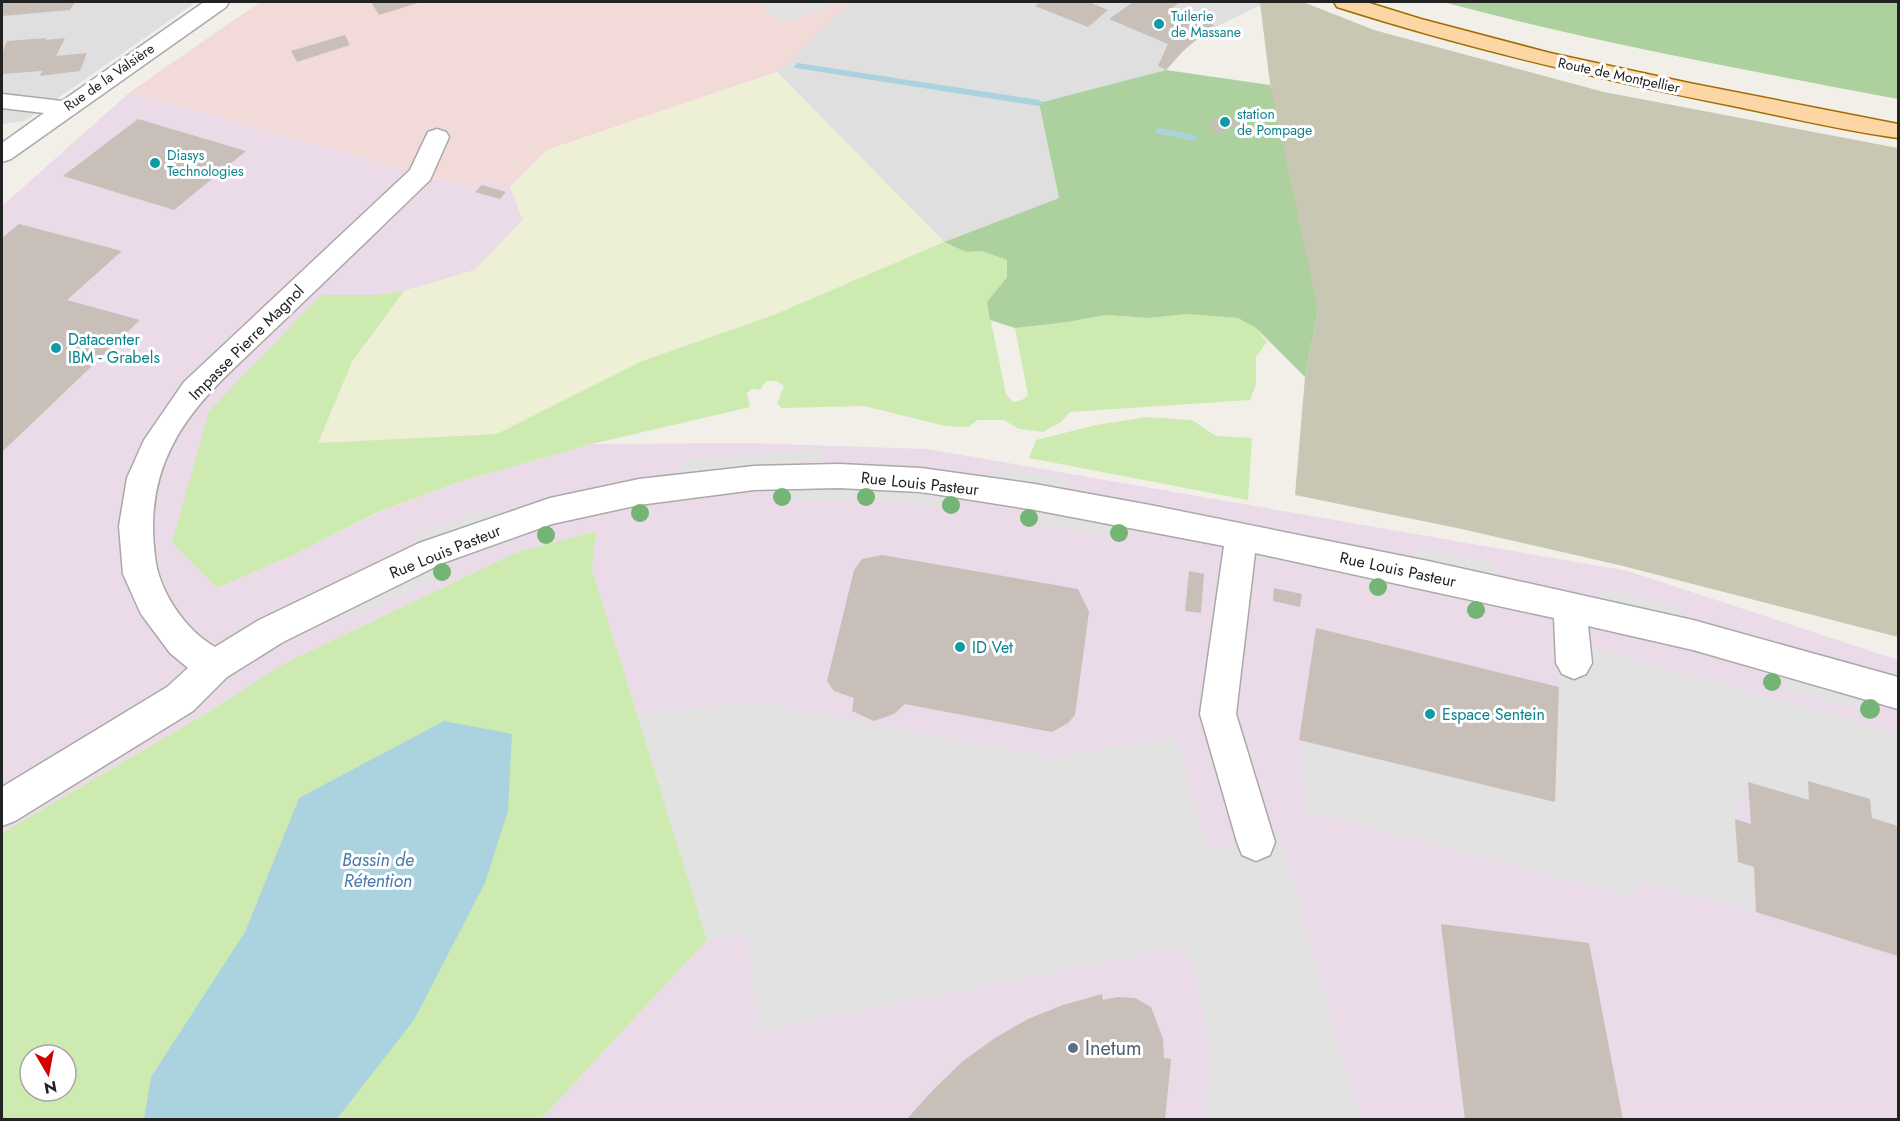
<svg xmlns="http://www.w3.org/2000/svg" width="1900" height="1121" viewBox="0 0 1900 1121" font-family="Jost,sans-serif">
  <rect width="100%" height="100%" fill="#f2efe9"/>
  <!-- residential -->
  <path fill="#e0dfdf" d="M2,2H196L25,121L2,124Z
    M846,2H1267L1209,30L1183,51L1166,70L1039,103L1059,198L944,242L777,72Z"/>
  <!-- commercial -->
  <path fill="#f2dad9" d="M260,2H851L777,72L547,150L510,187L482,181L473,189L130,92Z"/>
  <!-- industrial -->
  <path fill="#ebdbe8" d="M130,92L473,189L482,181L510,187L523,220L475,270L404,291L375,295H321L217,588L295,554L381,511L462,481L592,444L747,443L927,449L1628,571L1898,660V1119H541L707,940L592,569L595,531L515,553L285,663L210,711L2,833V206Z"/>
  <!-- construction -->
  <path fill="#c7c7b4" d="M1264,2H1303L1374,30L1604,92L1898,148V637L1623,566L1457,528L1295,495L1305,377L1318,310L1280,164L1260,3Z"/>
  <!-- farmland -->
  <path fill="#eef0d5" d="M777,72L944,242L771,316L642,361L497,434L317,443L352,362L404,291L475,270L523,220L510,187L547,150Z"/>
  <!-- grass -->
  <path fill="#cdebb0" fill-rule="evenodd" d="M944,242L966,252L981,251L1007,260V277L987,302L1006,394L1013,402L1022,400L1028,395L1015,328L1068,322L1105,315L1149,318L1188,314L1213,315L1238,318L1256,328L1267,342L1256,357V384L1250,400L1070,412L1061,422L1043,432L1019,429L1004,420H978L968,427L945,426L864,406L782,408L777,404L784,386L776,381H766L760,390L752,389L747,393L750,407L592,444L462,481L380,511L295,554L217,588L172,542L209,411L321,295H375L404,291L352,362L318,443L497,434L642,361L771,316Z
    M1147,417L1192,420L1216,436L1252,438L1248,500L1029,458L1036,440L1096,425Z
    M596,531L592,569L707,940L541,1119H2V833L210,711L285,663L515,553ZM30,1055H66V1091H30Z"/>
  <!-- forest -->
  <path fill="#add19e" d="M1443,2H1898V99C1745,70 1593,42 1443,2Z
    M1166,70L1270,85L1318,310L1305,377L1256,328L1238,318L1188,314L1149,318L1105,315L1068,322L1015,328L990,320L987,302L1007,277V260L981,251L966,252L944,242L1059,198L1039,103Z"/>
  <!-- parking -->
  <path fill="#e2e2e2" d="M759,2H844L781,23Z
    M824,449L823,461L679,472L680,461L752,453Z
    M996,466L1068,479L1065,489L994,476Z
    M789,490H863L862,500L788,499Z
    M873,490L946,498L944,508L871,500Z
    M488,508L491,517L418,543L415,534Z
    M1038,513L1112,526L1110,537L1036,523Z
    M1417,547L1496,565V575L1416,557Z
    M432,571L436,579L346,621L343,611Z
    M1599,588L1682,607L1683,618L1600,599Z
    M1553,639L1612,653L1898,733V826L1872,818L1870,799L1809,800L1748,782L1735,819L1738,862L1754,867L1756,912L1637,881L1632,897L1305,811L1299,740L1555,802L1559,688Z
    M1786,678L1861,698L1863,710L1787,690Z
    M758,702L1052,757L1176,737L1208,848L1281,838L1360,1119H1204L1209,1055L1200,993L1184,947L758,1031L746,933L707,940L637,713Z"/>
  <!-- water -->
  <path fill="#aad3df" d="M444,721L512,734L508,811L485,883L414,1020L337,1119H144L151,1077L245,932L299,798Z"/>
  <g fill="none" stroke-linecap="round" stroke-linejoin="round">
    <!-- stream -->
    <path fill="#aad3df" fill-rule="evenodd" d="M798,63L1039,100L1043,103L1039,106L795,68L794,66Z
      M1159,128L1194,135L1198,138L1194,141L1156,133V129Z"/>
  </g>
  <!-- building -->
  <path fill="#c7bfb8" d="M2,2H75L70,10L2,16Z
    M371,2H421L379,15Z
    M1041,2H1089L1108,10L1088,27L1035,6Z
    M1133,2H1180L1172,8L1214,25L1183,51L1166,70L1158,66L1168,44L1109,19Z
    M345,35L350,45L297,62L291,51Z
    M47,38L45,40L65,38L56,56L87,53L80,71L40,76L42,71L2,74V54L7,41Z
    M1212,118L1236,119L1237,127L1223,126V133H1213Z
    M138,119L246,151L174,210L63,176Z
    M482,185L506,192L500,199L475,192Z
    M19,224L122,251L67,300L140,320L2,452V238Z
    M882,555L1078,589L1089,612L1075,715L1068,723L1052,732L905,704L894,714L874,721L852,711L854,698L834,691L827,681L854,570L862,559Z
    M1189,571L1204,574L1201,613L1185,611Z
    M1274,588L1302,594L1300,607L1273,601Z
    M1316,628L1559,687L1555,802L1299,740Z
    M1808,781L1870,799L1872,818L1898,826V956L1756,912L1754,867L1738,862L1735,819L1751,824L1748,782L1809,800Z
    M1441,924L1589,943L1623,1120H1465Z
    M1102,994L1103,1000L1118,997L1135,998L1151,1007L1163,1039L1164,1058L1171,1059L1165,1120H906L933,1090L963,1061L995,1038L1028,1019L1063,1005Z"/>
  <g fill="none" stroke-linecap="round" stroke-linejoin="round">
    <defs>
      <path id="minor" d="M204,2H229L226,7L11,159L2,162V143L44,113L2,108V94L62,101Z
        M437,129L446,132L449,137L430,180C378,230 326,281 273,331C237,366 195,400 172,446C154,481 150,518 155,556C158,590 185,630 215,647L259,620L419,543L550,498L639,479L754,466L839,464L921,468L1035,484L1150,505L1428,561L1693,620L1898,677V709L1693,650L1588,626L1592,663L1586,674L1574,679L1562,674L1556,663L1554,618L1255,553L1236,714L1275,842L1270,855L1256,861L1242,855L1237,842L1200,714L1224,546L1035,510L921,492L839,488L754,490L639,505L552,524L443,563L283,642L227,677L193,711L15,821L2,826V787L167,687L188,668L170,653L141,614L123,574L119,526L127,478L144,440L184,382L410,170L428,132Z"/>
      <path id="major" d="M1334,2H1366L1421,19L1550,53L1689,83L1898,124V138C1845,131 1791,118 1738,107C1602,80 1469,49 1337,7Z"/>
    </defs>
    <!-- minor casing -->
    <use href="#minor" stroke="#a9a9a9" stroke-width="3"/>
    <!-- major casing -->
    <use href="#major" stroke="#a06b00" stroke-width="3"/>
    <!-- minor -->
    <use href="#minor" fill="#fff" fill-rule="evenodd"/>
    <!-- major -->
    <use href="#major" fill="#fcd6a4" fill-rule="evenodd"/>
  </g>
  <!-- trees -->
  <g fill="#74b475">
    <circle cx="782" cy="497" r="9"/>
    <circle cx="866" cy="497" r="9"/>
    <circle cx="951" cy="505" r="9"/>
    <circle cx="640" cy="513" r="9"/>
    <circle cx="1029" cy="518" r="9"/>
    <circle cx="1119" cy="533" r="9"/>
    <circle cx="546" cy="535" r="9"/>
    <circle cx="442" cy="572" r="9"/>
    <circle cx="1378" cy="587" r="9"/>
    <circle cx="1476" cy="610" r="9"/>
    <circle cx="1772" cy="682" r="9"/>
    <circle cx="1870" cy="709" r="10"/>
  </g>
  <!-- markers -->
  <g fill="#0f9aa8" stroke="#fff" stroke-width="2">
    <circle cx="1159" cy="24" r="6"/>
    <circle cx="1225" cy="122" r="6"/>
    <circle cx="155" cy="163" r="6"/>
    <circle cx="56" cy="348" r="6"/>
    <circle cx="960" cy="647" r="6"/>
    <circle cx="1430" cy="714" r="6"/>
  </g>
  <circle fill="#5c6f8a" stroke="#fff" stroke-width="2" cx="1073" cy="1048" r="6"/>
  <g text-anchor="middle" stroke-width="6" stroke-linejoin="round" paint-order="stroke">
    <!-- far-culture labels -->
    <g font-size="14" fill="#0d838f" stroke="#fff" text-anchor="start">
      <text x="1171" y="21">Tuilerie<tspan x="1171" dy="16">de Massane</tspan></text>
      <text x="1237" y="119">station<tspan x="1237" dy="16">de Pompage</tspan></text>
      <text x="167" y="160">Diasys<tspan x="167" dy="16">Technologies</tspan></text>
    </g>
    <!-- far-street labels -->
    <g font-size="14" fill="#222" stroke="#fff">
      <text transform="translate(1619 75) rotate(12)" y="5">Route de Montpellier</text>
      <text transform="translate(109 77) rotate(-35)" y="5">Rue de la Valsière</text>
    </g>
    <!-- culture labels -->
    <g font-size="16" fill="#0d838f" stroke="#fff" text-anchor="start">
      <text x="68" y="345">Datacenter<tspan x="68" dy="18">IBM - Grabels</tspan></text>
      <text x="972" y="653">ID Vet</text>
      <text x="1442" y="720">Espace Sentein</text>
    </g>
    <!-- street labels -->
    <g font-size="16" fill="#222" stroke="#fff">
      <text transform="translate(246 342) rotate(-45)" y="6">Impasse Pierre Magnol</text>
      <text transform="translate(920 483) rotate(6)" y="6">Rue Louis Pasteur</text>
      <text transform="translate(445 551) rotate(-22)" y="6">Rue Louis Pasteur</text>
      <text transform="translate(1398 569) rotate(12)" y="6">Rue Louis Pasteur</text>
    </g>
    <!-- water labels -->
    <g font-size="18" font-style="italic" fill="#4a7aab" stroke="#fff">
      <text x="378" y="866">Bassin de<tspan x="378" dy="21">Rétention</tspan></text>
    </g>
    <!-- near-service labels -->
    <g font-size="20" fill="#4e5e75" stroke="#fff" text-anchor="start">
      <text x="1085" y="1055">Inetum</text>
    </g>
  </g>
  <!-- border -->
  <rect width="1900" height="1121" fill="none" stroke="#222222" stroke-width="6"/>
  <!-- north arrow -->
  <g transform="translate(48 1073) rotate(170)"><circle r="28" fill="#ffffff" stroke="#a7a7a7" stroke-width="1.5"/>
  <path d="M0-4.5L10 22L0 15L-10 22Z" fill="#d40000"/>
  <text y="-9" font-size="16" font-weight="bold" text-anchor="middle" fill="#222222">N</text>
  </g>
</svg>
